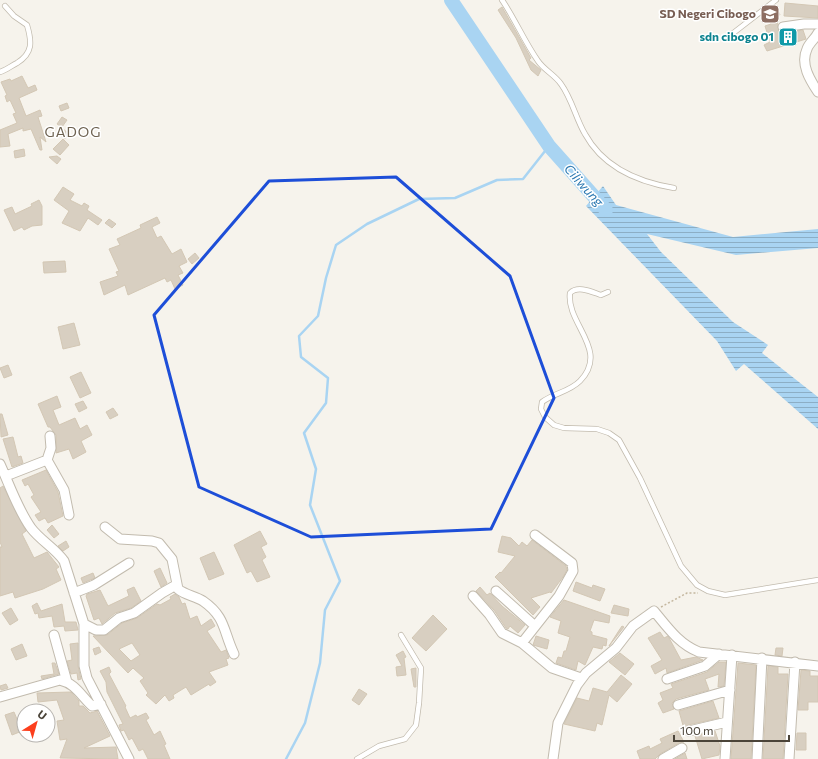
<svg xmlns="http://www.w3.org/2000/svg" width="818" height="759" viewBox="0 0 818 759" font-family="Commissioner,sans-serif">
  <defs>
    <pattern id="water-rules" width="6" height="5" patternUnits="userSpaceOnUse"><rect width="6" height="5" fill="#a9d4f2"/><path d="M0 2.5h6" fill="none" stroke="#8caec5"/></pattern>
  </defs>
  <rect width="100%" height="100%" fill="#f6f3ec"/>
  <!-- water -->
  <path fill="url(#water-rules)" d="M603,186L616,205L733,237L818,229V248L736,255L647,234L661,252L733,322L768,345L762,353L818,397V429L744,364L736,371L717,341L586,206Z"/>
  <g fill="none" stroke-linecap="round" stroke-linejoin="round">
    <!-- stream -->
    <path stroke="#a9d4f2" stroke-width="2.5" d="M286,759L305,723L320,663L325,610L340,581L310,505L316,469L304,433L326,403L328,378L301,357L299,336L318,316L326,278L336,245L367,224L419,199L455,198L497,180L523,179L549,146"/>
    <!-- river -->
    <path stroke="#a9d4f2" stroke-width="14" d="M451,0L549,146L606,210"/>
  </g>
  <!-- building -->
  <path fill="#d8cfc1" stroke="#d3c7b4" fill-rule="evenodd" d="M785,3L818,6V18L784,16Z
    M776,6L780,15H776L779,31L784,33L803,30L806,39L767,51L764,45L770,42L765,26L771,24L766,12Z
    M502,7L531,58L529,60L541,70L538,76L531,70L516,38L498,10Z
    M22,76L28,88L35,85L37,90L19,98L26,116L40,110L42,116L38,117L46,142L40,137L42,150H40L31,129L23,131V128L8,134L10,146L0,147V130L17,123L13,114L16,113L10,100L7,102L5,96L7,95L1,82L10,79L11,81Z
    M67,103L69,108L61,111L59,106Z
    M62,117L67,120L62,127L57,124Z
    M62,128L69,134L65,139L58,133Z
    M63,139L69,145L60,155L53,149Z
    M24,149L25,156L15,158L14,151Z
    M57,156L61,159L57,164L49,157Z
    M63,187L74,194L70,200L82,206L84,203L89,206L87,210L102,220L98,225L88,218L80,231L62,223L69,211L54,200Z
    M39,200L42,206V225L32,226L24,230L22,227L14,231L4,210L12,207L15,214L32,206L31,204Z
    M157,217L160,223L152,227L157,238L161,236L172,254L181,249L187,262L179,266L183,273L178,275L183,285L175,289L171,280L167,282L165,278L128,295L125,285L104,295L100,282L118,276L116,272L119,271L109,249L120,245L117,239L141,228L140,225Z
    M109,219L116,224L112,228L105,223Z
    M195,253L199,258L192,264L188,259Z
    M65,261L66,272L44,273L43,262Z
    M74,323L80,345L63,349L58,327Z
    M8,365L12,375L4,378L0,368Z
    M81,372L91,393L80,398L70,377Z
    M57,396L61,407L53,410L59,425L75,418L80,429L87,425L92,435L81,441L86,452L73,459L69,449L56,453V435L50,427H48L38,404Z
    M83,401L87,408L79,412L75,404Z
    M113,408L118,415L110,419L106,412Z
    M0,414H2L8,435L1,437Z
    M13,437L18,457L21,456L23,463L12,467L3,439Z
    M46,470L58,492L63,516L48,523L45,518L39,521L35,515L41,512L31,497L34,495L28,484L25,486L22,480Z
    M3,486L26,531L22,534L34,558L47,552L59,567L56,569L61,580L43,589L15,598L13,592L0,596V547H2L0,542V488Z
    M52,525L59,534L54,538L47,530Z
    M260,531L267,544L261,547L266,557L262,560L270,577L257,582L251,571L247,573L234,545Z
    M502,536L511,538L519,546L522,542L527,546L532,540L566,566L567,570L563,577L551,593L550,592L531,598L540,607L533,615L495,577L500,572L501,573L515,556L498,552Z
    M66,541L69,547L63,551L58,546Z
    M214,552L224,574L209,580L200,558Z
    M160,568L167,583L161,587L154,571Z
    M93,573L95,578L83,583L81,578Z
    M576,582L592,588L593,585L605,589L600,601L573,591Z
    M134,587L141,601L131,608L115,613L102,624L99,618L94,620L86,596L87,594L100,590L108,606L129,596L127,590Z
    M480,587L487,595L490,593L502,606L525,625L518,633L510,626L508,629L506,628L494,610L476,591Z
    M175,594L179,597L182,604L185,603L190,619L197,616L201,626L211,619L215,626L207,631L221,652L226,650L229,658L226,659L228,665L209,672L216,682L210,686L209,684L191,695L186,687L173,695L174,698L169,701L165,695L156,704L146,695L148,693L140,681L144,678L133,668L128,673L93,636L107,635L122,623L137,618L157,604L160,605L171,599L170,597ZM132,643L140,655L131,661L119,649Z
    M564,600L610,616L609,623L594,620L590,631L592,632V635L607,639L606,646L603,645L602,649L593,647L585,665L578,661L576,670L556,663L558,657L562,658L564,651H566L570,637L558,633L561,621L550,617Z
    M37,603L41,611L62,604L65,622H76L78,630L65,631L64,626L54,627L52,616L39,618L38,613L35,614L32,606Z
    M614,605L629,609L628,616L611,613Z
    M11,608L18,620L10,625L2,613Z
    M433,615L447,629L426,651L412,638Z
    M622,626L624,627L609,646L618,632Z
    M660,632L664,638L668,636L681,660L696,657L703,660L667,673L666,668L655,674L651,666L662,660L648,638Z
    M536,636L549,640L547,649L533,645Z
    M78,643V666L81,679L78,680L77,673L71,674L67,661L72,660L70,644Z
    M22,644L27,656L16,660L11,649Z
    M99,647L101,652L95,655L93,649Z
    M776,648H783L782,656L775,655Z
    M403,651L406,657L404,658L406,675L397,676L396,667L402,666L396,655Z
    M620,653L634,664L625,675L609,662Z
    M719,662H726L724,686L718,687L719,674L705,679L709,690L676,699L672,703L674,709L663,713L658,703L663,700L660,693L673,688L671,684L707,672Z
    M52,663H55L59,674L42,679L41,676L54,674Z
    M738,663L756,665L751,759H731Z
    M768,666L778,667V674H788L783,759H763Z
    M109,667L111,672L109,674L126,706L125,707L130,718L136,715L137,717L146,713L149,718L146,720L154,735L160,731L166,744L164,745L170,759H148L143,749L139,751L132,738L129,740L124,730L121,731L119,725L123,724L107,692L106,682L100,671Z
    M416,668V687H414L411,669Z
    M801,670L810,671V676H818V702H808V710H798Z
    M621,675L632,684L617,702L609,695L602,725L597,723L595,731L564,724L577,698L589,701L593,688L607,692Z
    M6,684L8,688L1,690L0,686Z
    M359,689L367,694L359,705L352,700Z
    M71,692L79,701V706H83L90,713L97,711L110,736L84,748L116,747L118,759L60,758L67,739L60,740L57,721L64,720L57,700L38,702L37,693Z
    M713,701L719,718L688,725L684,729L679,711Z
    M14,712L22,731L12,735L5,715Z
    M678,731L684,742L679,743L660,754L655,759H640L637,751L649,746L650,749L662,743L660,739Z
    M715,731L720,746L719,755L702,759L695,736Z
    M797,733H806V750H796Z
    M685,753L687,759H675Z"/>
  <g fill="none" stroke-linecap="round" stroke-linejoin="round">
    <defs>
      <path id="lane" d="M502,0C515,19 524,41 538,61C544,70 555,75 561,84C572,99 576,119 585,134C603,167 638,182 674,188
        M732,34L776,0
        M0,72C6,70 11,66 17,63C33,53 32,42 27,25L14,16L5,6
        M608,292L601,295C592,292 578,285 570,293C566,324 610,350 580,381C569,392 554,393 542,402L541,409L545,417L554,425L564,428L597,429L609,433L619,440L640,478L681,566L697,585L708,591L725,595L818,580
        M357,759L379,746L405,739L416,725L419,703L421,668L401,635"/>
      <path id="street" d="M783,27L804,24H818
        M818,33C815,39 809,43 807,49C800,64 810,80 818,92
        M47,460L51,448L50,436
        M0,464C10,486 17,508 31,528C41,541 55,548 64,561L84,624V666L87,678L129,759
        M6,476L47,460L64,490L69,515
        M105,527L120,539L152,541L159,543L172,559L178,589C185,595 195,596 203,601C226,617 223,631 234,654
        M496,591L535,626
        M74,593L94,585L129,563
        M473,596L489,614L502,633L522,643L552,668L581,678
        M84,624L96,630H104L119,618L134,613L162,593L176,585
        M54,635L67,682
        M522,643L559,596L573,571L572,563L535,535
        M667,679L705,666L719,654
        M0,697L60,680C75,683 82,697 92,706L101,704
        M678,705L730,690
        M689,731L727,722
        M553,759L558,723L577,685L586,673L616,648L633,626L654,611C668,628 679,644 699,652L818,666
        M663,759L682,748
        M725,759L732,655
        M757,759L762,658
        M789,759L795,662"/>
    </defs>
    <!-- lane casing -->
    <use href="#lane" stroke="#c2bbae" stroke-width="6"/>
    <!-- street casing -->
    <use href="#street" stroke="#c2bbae" stroke-width="11"/>
    <!-- path -->
    <path stroke="#c4b79f" stroke-width="1.5" stroke-dasharray="2 2" stroke-linecap="butt" d="M661,607L687,593H698"/>
    <!-- lane -->
    <use href="#lane" stroke="#fff" stroke-width="4.5"/>
    <!-- street -->
    <use href="#street" stroke="#fff" stroke-width="9"/>
  </g>
  <!-- marked area -->
  <path fill="none" stroke="#1d4ed8" stroke-width="3" stroke-linejoin="round" d="M396,177L510,276L554,398L491,529L311,537L199,487L154,315L269,181Z"/>
  <!-- icons -->
  <defs>
    <symbol id="school-square" viewBox="-11 -11 22 22"><rect x="-9" y="-9" width="18" height="18" rx="4" fill="#8d6e63" stroke="#fff"/><path d="M0-5L7-2L0 1L-7-2ZM-4 1L0 2.5L4 1V4Q0 6-4 4Z" fill="#fff"/></symbol>
    <symbol id="building-square" viewBox="-11 -11 22 22"><rect x="-9" y="-9" width="18" height="18" rx="4" fill="#0f9aa8" stroke="#fff"/><path d="M-4-6H4V6H1V3H-1V6H-4ZM-2.5-4.3h1.7v1.8h-1.7ZM.8-4.3h1.7v1.8H.8ZM-2.5-1h1.7V.8h-1.7ZM.8-1h1.7V.8H.8Z" fill="#fff"/></symbol>
  </defs>
  <g fill-rule="evenodd">
    <use href="#school-square" x="759" y="3" width="22" height="22"/>
    <use href="#building-square" x="777" y="26" width="22" height="22"/>
  </g>
  <g text-anchor="middle" stroke-width="3" stroke-linejoin="round" paint-order="stroke">
    <!-- education labels -->
    <g font-size="12" font-weight="bold" fill="#785e54" stroke="#fff" text-anchor="end">
      <text x="756" y="18">SD Negeri Cibogo</text>
    </g>
    <!-- culture labels -->
    <g font-size="12" font-weight="bold" fill="#0d838f" stroke="#fff" text-anchor="end">
      <text x="774" y="41">sdn cibogo 01</text>
    </g>
    <!-- water labels -->
    <g font-size="13" font-style="italic" fill="#2e7ab2" stroke="#fff">
      <text transform="translate(584 185) rotate(48)" y="5">Ciliwung</text>
    </g>
    <!-- quarter labels -->
    <g font-size="14" letter-spacing="1" fill="#6e6250" stroke="#fff">
      <text x="73" y="137">GADOG</text>
    </g>
  </g>
  <!-- north arrow -->
  <g transform="translate(36 723) rotate(37)"><circle r="19" fill="#ffffff" stroke="#b7b4b0"/>
  <path d="M0-3L7 15L0 10L-7 15Z" fill="#fc3f1d"/>
  <text y="-6" font-size="11" font-weight="bold" text-anchor="middle" fill="#4b4439">U</text>
  </g>
  <!-- scale -->
  <path d="M674 735v6h115v-6" fill="none" stroke="#4b4439" stroke-width="2"/>
  <text x="680" y="735" font-size="12" fill="#4b4439" stroke="#ffffff" stroke-width="3" paint-order="stroke">100 m</text>
</svg>
